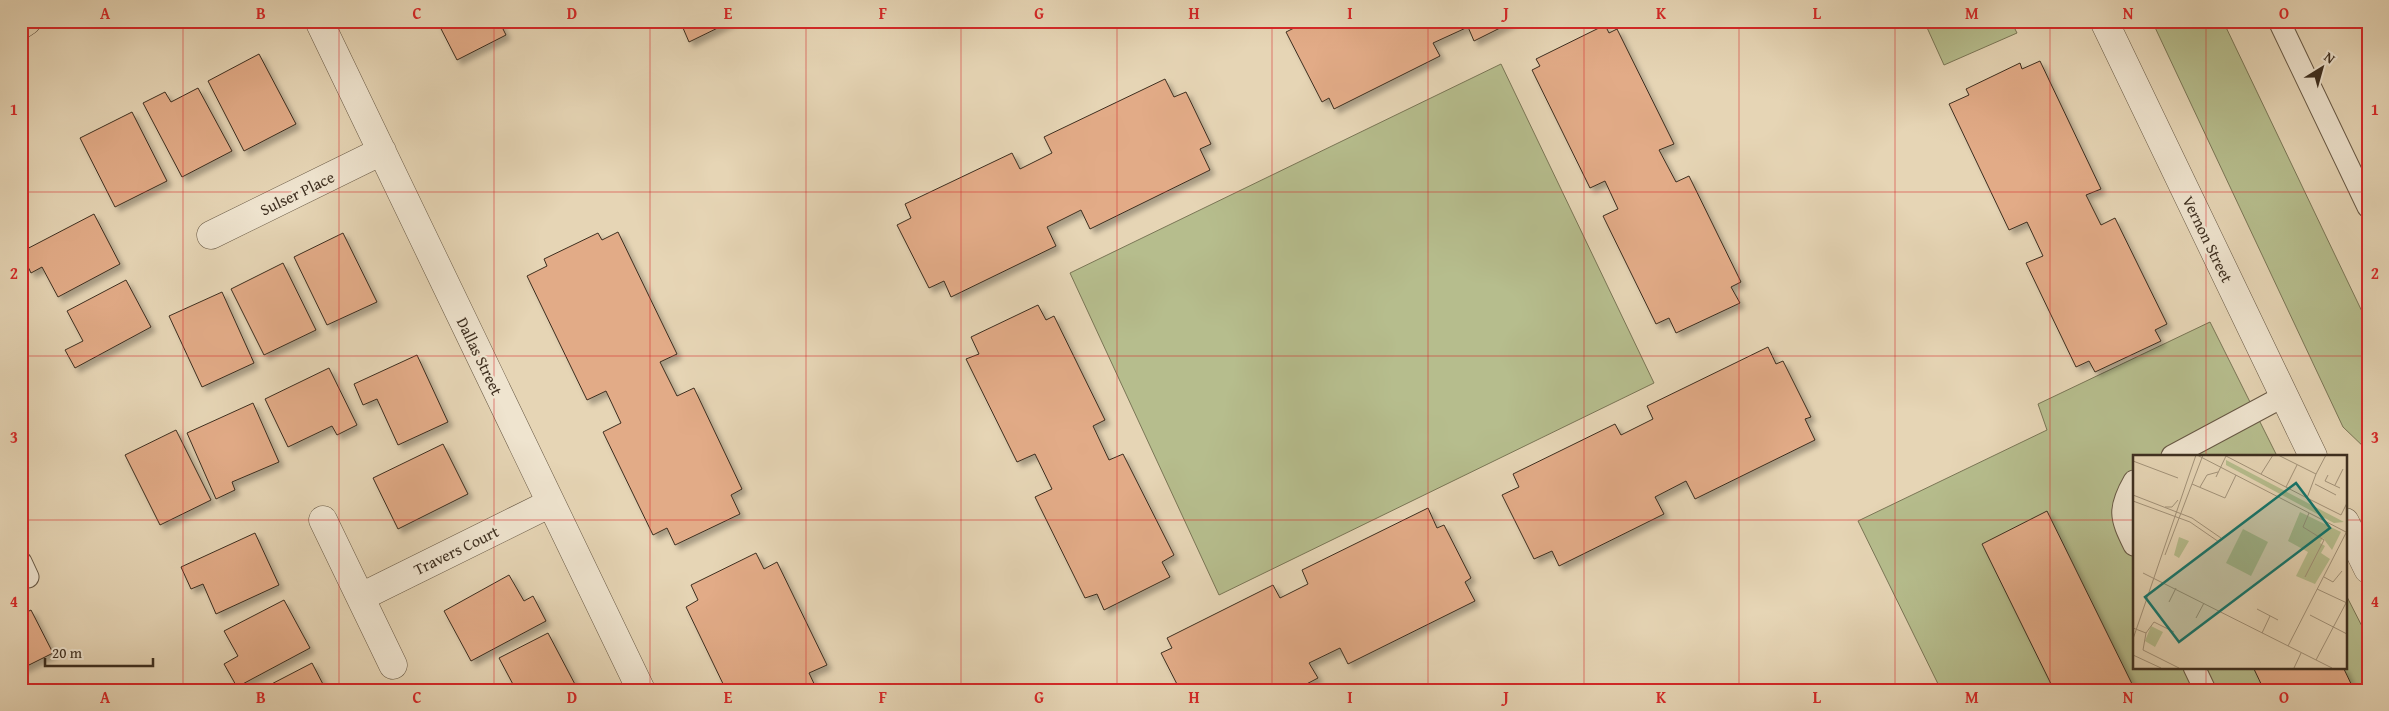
<svg xmlns="http://www.w3.org/2000/svg" width="2389" height="711" viewBox="0 0 2389 711" font-family="'Gentium Book Plus',serif">
  <defs>
    <filter id="shadow"><feDropShadow dx="4.5" dy="4.5" stdDeviation="2.5" flood-color="#0004"/></filter>
  </defs>
  <rect width="100%" height="100%" fill="#e6d5b5"/>
  <filter id="stains"><feTurbulence type="fractalNoise" baseFrequency=".004" numOctaves="4"/><feColorMatrix values="0 0 0 0 .2 0 0 0 0 .09 0 0 0 0 .02 0 0 0 .5 -.17"/></filter>
  <radialGradient id="worn" r=".72"><stop offset=".6" stop-color="#630" stop-opacity="0"/><stop offset="1" stop-color="#630" stop-opacity=".3"/></radialGradient>
  <!-- green -->
  <path fill="#b6bd8d" stroke="#7a7656" d="M1924,21H2011L2017,33L1944,65Z
    M2152,21H2223L2368,324V451L2343,427Z
    M1501,64L1654,383L1219,595L1070,273Z
    M2210,322L2277,456H2134V667H2345V593L2368,638V690H1941L1858,521L2047,430L2038,404Z"/>
  <!-- building -->
  <path fill="#e2ab87" stroke="#3d2e1f" filter="url(#shadow)" d="M437,21H499L506,35L457,60Z
    M680,21H732L689,42Z
    M1291,21H1514L1474,41L1468,27L1433,43L1440,56L1334,109L1329,98L1322,102L1286,32L1294,28Z
    M1605,25L1609,33L1617,29L1674,144L1659,150L1676,182L1689,176L1741,282L1731,287L1740,303L1676,333L1669,318L1656,324L1603,216L1618,209L1605,181L1590,188L1532,70L1540,66L1536,59Z
    M259,54L296,124L244,151L208,81Z
    M2040,61L2101,189L2086,195L2101,225L2115,218L2167,324L2155,330L2161,341L2095,372L2089,361L2076,367L2026,263L2043,256L2027,222L2009,230L1949,104L1969,95L1966,89L2020,63L2022,69Z
    M1165,79L1174,97L1186,92L1211,144L1200,149L1210,170L1090,229L1081,210L1047,227L1056,246L951,297L944,281L929,288L897,225L911,218L905,204L1012,153L1020,169L1052,153L1044,137Z
    M198,88L232,151L182,177L143,103L165,92L171,102Z
    M132,112L167,181L115,207L80,138Z
    M94,214L120,264L58,297L42,267L31,273L21,252Z
    M618,232L677,354L660,362L677,396L694,388L742,489L731,495L740,514L675,545L667,528L653,535L603,432L621,423L606,391L587,400L527,276L547,266L544,259L598,233L602,240Z
    M343,233L377,302L327,325L294,257Z
    M283,263L316,330L264,355L231,289Z
    M126,280L151,327L75,368L65,350L83,341L67,311Z
    M222,292L254,363L202,387L169,316Z
    M1038,305L1046,320L1054,316L1105,420L1093,426L1109,460L1123,454L1174,555L1162,562L1170,577L1104,610L1097,594L1085,598L1035,497L1052,489L1035,454L1017,462L966,359L979,354L971,337Z
    M1768,347L1776,364L1783,361L1811,417L1805,419L1815,440L1695,499L1686,481L1655,497L1664,514L1559,566L1552,551L1534,559L1502,495L1519,487L1513,474L1615,424L1621,435L1653,419L1647,406Z
    M417,355L448,422L398,445L377,399L363,405L354,384Z
    M329,368L357,425L337,435L332,426L288,447L265,399Z
    M253,403L279,462L232,482L235,490L216,499L187,433Z
    M176,430L211,500L160,525L125,455Z
    M443,444L468,494L398,529L373,478Z
    M1428,508L1437,528L1444,525L1471,578L1465,582L1475,601L1348,664L1340,648L1309,663L1318,678L1295,690H1180L1161,653L1172,648L1167,638L1273,585L1280,598L1308,584L1302,570Z
    M2047,511L2135,690H2054L1982,544Z
    M255,533L279,585L216,614L203,584L191,589L181,567Z
    M756,553L764,569L777,562L827,665L809,673L817,690H726L686,607L698,600L691,585Z
    M509,575L524,601L533,596L546,621L471,661L444,611Z
    M284,600L310,648L237,687L224,664L238,656L224,631Z
    M31,610L53,653L21,669V615Z
    M548,633L578,690H516L499,658Z
    M312,663L326,690H260Z
    M2253,667H2343L2354,690H2264Z"/>
  <g fill="none" stroke-linecap="round" stroke-linejoin="round">
    <defs>
      <path id="service" d="M2279,21L2368,207
        M2172,456L2284,396
        M2134,481C2118,509 2120,517 2134,545
        M21,562L28,577
        M2194,667L2205,690"/>
      <path id="minor" d="M319,21L641,690
        M2104,21L2313,456
        M211,235L382,151
        M323,520L393,665
        M2345,522L2368,569
        M361,597L551,503"/>
      <path id="primary" d="M21,25L27,21"/>
    </defs>
    <!-- service casing -->
    <use href="#service" stroke="#675844" stroke-width="23"/>
    <!-- minor casing -->
    <use href="#minor" stroke="#675844" stroke-width="29"/>
    <!-- primary casing -->
    <use href="#primary" stroke="#3d2e1f" stroke-width="29"/>
    <!-- service -->
    <use href="#service" stroke="#efe4cf" stroke-width="21"/>
    <!-- minor -->
    <use href="#minor" stroke="#efe4cf" stroke-width="28"/>
    <!-- primary -->
    <use href="#primary" stroke="#e6d5b5" stroke-width="28"/>
  </g>
  <!-- grid -->
  <path fill="none" stroke="#d62828" stroke-width="1" stroke-opacity="0.55" d="M183,21V690M339,21V690M494,21V690M650,21V690M806,21V690M961,21V690M1117,21V690M1272,21V690M1428,21V690M1584,21V690M1739,21V690M1895,21V690M2050,21V690M2206,21V456M21,192H2368M21,356H2368M21,520H2134M2345,520H2368M2206,667V690"/>
  <g text-anchor="middle" stroke-width="5" stroke-linejoin="round" paint-order="stroke">
    <!-- street labels -->
    <g font-size="16" fill="#3d2e1f" stroke="#efe4cf">
      <text transform="translate(297 193) rotate(-26)" y="6">Sulser Place</text>
      <text transform="translate(2208 239) rotate(64)" y="6">Vernon Street</text>
      <text transform="translate(480 356) rotate(64)" y="6">Dallas Street</text>
      <text transform="translate(456 550) rotate(-26)" y="6">Travers Court</text>
    </g>
  </g>
  <!-- overview -->
  <g transform="translate(2133 455)">
    <rect width="214" height="214" fill="#e6d5b5"/>
    <path d="M93,5L211,67L201,68L93,10ZM167,57L208,77L199,95L190,83L187,88L192,91L188,98L197,104L182,129L163,121L175,97L155,86ZM110,74L135,87L118,121L93,108ZM46,82L56,86L46,103L41,100ZM18,171L30,177L22,192L12,186Z" fill="#b6bd8d"/>
    <path fill="none" stroke="#a29279" stroke-width="1" d="M64,0L213,77M145,0L183,19L193,0M0,6L45,23M128,19L140,0M183,19L174,43L208,60L214,48M195,20L192,26L207,33M83,22L93,1L174,43M59,29L92,43L103,20M182,29L203,40M202,30L210,14M67,32L74,20L85,17M153,32L164,10M0,40L59,63L88,83M0,46L57,67L86,87M32,52H39L45,45M32,100L70,0M10,118L199,213M172,122L191,85L170,72L176,58M191,122L200,127L209,116M184,134L214,148M36,147L43,133M124,154L145,165M177,160L214,179M63,163L71,148M0,173L13,178L21,167L41,177M13,178L10,195L46,213M129,178L137,161M0,184L63,0M155,191L214,76M0,200L28,213M183,205L213,148M161,213L168,198"/>
    <path fill="#0f766e" fill-opacity="0.15" stroke="#0f766e" stroke-width="2.5" d="M163,28L197,73L46,187L12,142Z"/>
    <rect width="214" height="214" fill="none" stroke="#3d2e1f" stroke-width="2.5"/>
  </g>
  <!-- margin -->
  <rect width="2389" height="711" fill="none" stroke="#e6d5b5" stroke-width="55"/>
  <!-- north arrow -->
  <g transform="translate(2322 68) rotate(37)" stroke="#efe4cf" stroke-width="4" paint-order="stroke">
  <path d="M0-4L9 19L0 12L-9 19Z" fill="#3d2e1f"/>
  <text y="-8" font-size="14" font-weight="bold" text-anchor="middle" fill="#3d2e1f">N</text>
  </g>
  <!-- scale -->
  <path d="M45 658v8h108v-8" fill="none" stroke="#3d2e1f" stroke-width="2.5"/>
  <text x="52" y="658" font-size="15" fill="#3d2e1f" stroke="#efe4cf" stroke-width="4" paint-order="stroke">20 m</text>
  <rect x="28" y="28" width="2334" height="656" fill="none" stroke="#d62828" stroke-width="2"/>
  <g font-size="16" text-anchor="middle" font-weight="bold" fill="#d62828">
    <text x="105" y="19">A</text>
    <text x="261" y="19">B</text>
    <text x="417" y="19">C</text>
    <text x="572" y="19">D</text>
    <text x="728" y="19">E</text>
    <text x="883" y="19">F</text>
    <text x="1039" y="19">G</text>
    <text x="1194" y="19">H</text>
    <text x="1350" y="19">I</text>
    <text x="1506" y="19">J</text>
    <text x="1661" y="19">K</text>
    <text x="1817" y="19">L</text>
    <text x="1972" y="19">M</text>
    <text x="2128" y="19">N</text>
    <text x="2284" y="19">O</text>
    <text x="14" y="115">1</text>
    <text x="2375" y="115">1</text>
    <text x="14" y="279">2</text>
    <text x="2375" y="279">2</text>
    <text x="14" y="443">3</text>
    <text x="2375" y="443">3</text>
    <text x="14" y="607">4</text>
    <text x="2375" y="607">4</text>
    <text x="105" y="703">A</text>
    <text x="261" y="703">B</text>
    <text x="417" y="703">C</text>
    <text x="572" y="703">D</text>
    <text x="728" y="703">E</text>
    <text x="883" y="703">F</text>
    <text x="1039" y="703">G</text>
    <text x="1194" y="703">H</text>
    <text x="1350" y="703">I</text>
    <text x="1506" y="703">J</text>
    <text x="1661" y="703">K</text>
    <text x="1817" y="703">L</text>
    <text x="1972" y="703">M</text>
    <text x="2128" y="703">N</text>
    <text x="2284" y="703">O</text>
  </g>
  <rect width="100%" height="100%" filter="url(#stains)"/>
  <rect width="100%" height="100%" fill="url(#worn)"/>
</svg>
